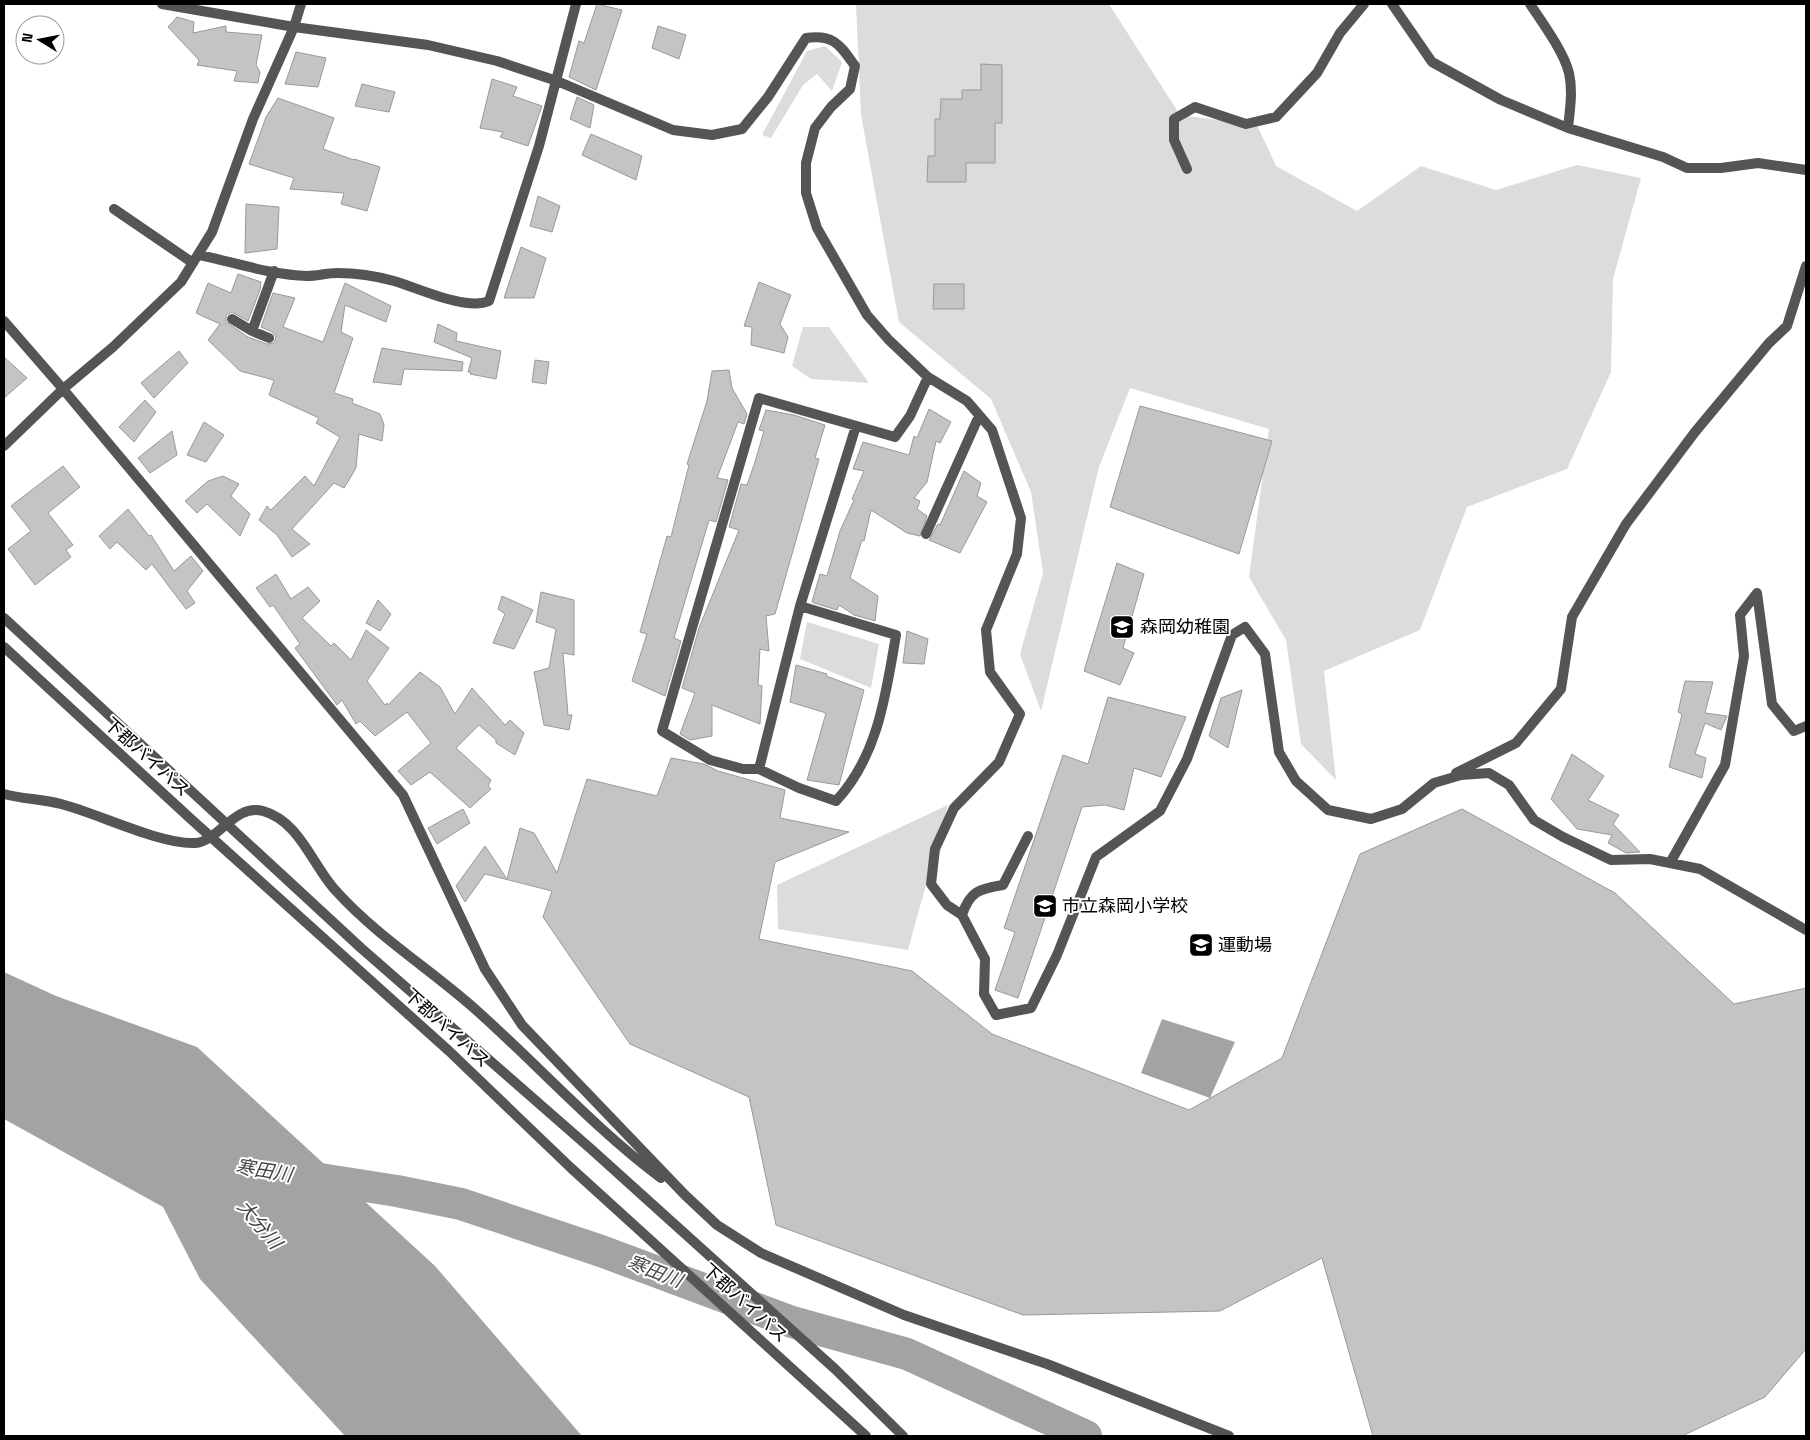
<svg xmlns="http://www.w3.org/2000/svg" width="1810" height="1440" viewBox="0 0 1810 1440" font-family="'Space Grotesk','Noto Sans JP',sans-serif">
  <rect width="100%" height="100%" fill="#fff"/>
  <!-- green -->
  <path fill="#dcdcdc" d="M856,4H1109L1180,115L1257,125L1276,166L1357,211L1421,166L1496,190L1577,165L1641,178L1613,279L1611,372L1567,469L1467,507L1420,630L1324,671L1336,780L1301,744L1286,640L1249,577L1269,429L1130,388L1099,467L1041,711L1020,654L1043,573L1031,492L991,399L899,322L861,115Z
    M825,46L842,62L832,91L817,74L803,85L771,138L762,135L807,51Z
    M803,327H829L869,383L811,379L792,366Z
    M807,622L879,644L871,688L800,659Z
    M948,805L908,950L778,929L777,885Z"/>
  <!-- water -->
  <path fill="#a3a3a3" d="M4,972L56,996L197,1047L435,1266L582,1436H345L200,1279L163,1207L4,1119Z
    M1162,1019L1235,1042L1210,1098L1141,1073Z"/>
  <g fill="none" stroke-linecap="round" stroke-linejoin="round">
    <!-- river -->
    <path stroke="#a3a3a3" stroke-width="32" d="M301,1176L397,1191L461,1204L601,1251L792,1322L907,1354L1086,1436"/>
  </g>
  <!-- building -->
  <path fill="#c4c4c4" stroke="#999" d="M597,4L622,10L596,90L569,77L579,41L584,43Z
    M177,17L194,22L193,33L226,26V32L262,35L256,65L260,72L258,83L234,81L237,71L197,65L199,60L168,27Z
    M658,26L686,35L679,59L652,48Z
    M296,52L326,58L318,87L285,84Z
    M981,64L1002,65V123H995V163H966V182H927L928,156H935V119H940L941,99H962V90H981Z
    M492,79L517,87L513,96L542,106L528,146L500,137L503,132L480,128Z
    M362,84L395,92L389,112L355,106Z
    M577,97L594,105L590,128L570,119Z
    M278,98L334,118L323,149L354,160V159L380,167L367,211L341,204L344,193L290,189L294,178L249,164L266,117Z
    M591,134L642,156L636,180L582,155Z
    M538,196L560,206L552,232L530,226Z
    M246,204L279,207L277,249L245,253Z
    M521,247L546,258L534,298H504Z
    M238,274L261,282L260,290L248,321L232,312L226,315V322L248,337L267,344L274,343L276,337L272,332L261,327L273,293L295,298L283,327L323,342L345,283L391,306L386,322L345,305L341,332L353,338L334,393L353,399L352,403L380,414L384,425L382,441L359,434L356,468L344,488L334,483L292,529L310,544L292,557L277,535L259,520L267,506L271,510L305,476L314,486L340,437L316,423L319,418L269,395L274,380L240,371L208,340L220,324L196,313L208,283L231,293Z
    M759,282L791,295L780,324L788,337L784,353L751,345L752,327L744,326Z
    M934,284H964V309H933Z
    M438,324L457,333L456,341L501,351L496,379L470,374L471,372H468L472,358L434,342Z
    M382,348L463,362L462,371L404,369L401,385L373,382Z
    M179,351L188,363L154,398L141,383Z
    M4,357L27,378L4,398Z
    M535,360L549,362L546,384L532,382Z
    M729,370L732,388L747,414L744,424L738,422L717,478L728,480L716,522L709,520L674,638L681,641L665,696L632,681L647,634L640,632L667,536L671,537L689,465L687,464L707,401L712,371Z
    M145,400L156,412L134,442L119,427Z
    M1140,406L1272,441L1239,554L1110,507Z
    M929,409L951,422L940,443L936,441L927,482L914,498L920,501L917,509L927,516L920,536L907,533L871,510L864,541L862,540L850,578L878,596L875,621L854,615L839,605L837,610L814,603L812,602L820,574L827,576L840,531L854,500L852,499L864,471L853,469L863,442L909,455L914,436L917,438Z
    M766,410L794,415L825,425L815,458L819,459L775,614L766,616L769,651L760,649L758,685L762,686L760,724L712,705V736L690,740L680,734L695,693L682,688L699,628L739,530L729,527L741,484L747,485L755,462L764,431L759,430Z
    M204,422L224,435L206,462L187,455Z
    M172,431L177,455L150,473L138,458Z
    M63,466L80,487L48,513L73,545L66,550L71,557L35,585L8,549L31,531L11,506Z
    M964,471L981,483L977,496L987,502L960,553L929,540L938,524L940,525Z
    M223,476L239,484L231,496L250,514L240,536L207,504L197,513L185,501L208,481Z
    M128,509L149,536L151,535L174,571L191,556L203,571L187,591L195,603L186,609L152,564L146,570L117,542L110,549L99,536Z
    M1117,563L1144,574L1123,648L1134,653L1120,685L1084,671Z
    M276,574L291,599L308,587L320,601L302,618L331,646L334,643L351,660L366,630L389,648L367,681L385,705L387,703L388,705L420,672L440,687L455,714L472,688L505,725L510,720L524,733L515,755L496,743V740L479,725L456,748L491,780L488,786L491,789L470,808L430,772L411,785L398,771L431,743L407,712L375,736L360,721L356,724L342,700L337,705L295,648L300,644L273,605L270,607L256,588Z
    M541,592L574,600V655L563,653L568,715H572L569,730L544,725L534,672L549,668L556,629L536,622Z
    M502,596L533,610L514,649L493,643L505,614L498,609Z
    M378,600L391,614L380,631L366,623Z
    M907,631L928,639L924,664L903,663Z
    M796,665L827,674L826,676L864,690L839,785L807,780L826,713L790,702Z
    M1685,681L1713,682L1705,713L1727,716L1721,730L1705,723L1695,754L1706,758L1702,778L1669,767L1682,714L1678,712Z
    M1242,690L1228,748L1209,736L1221,698Z
    M1108,697L1186,717L1161,777L1134,768L1124,810L1105,805L1082,807L1018,998L995,990L1015,932L1004,928L1063,755L1088,764Z
    M1572,754L1604,776L1588,800L1619,815L1613,824L1640,852L1626,853L1608,843L1612,835L1577,829L1551,799Z
    M671,758L704,764L718,771L785,790L780,818L849,832L775,862L759,939L912,971L992,1034L1189,1110L1282,1058L1360,854L1462,809L1615,893L1734,1004L1806,988V1349L1765,1397L1682,1436H1373L1322,1258L1220,1311L1023,1315L776,1225L749,1097L630,1044L543,917L552,891L485,874L465,902L456,886L485,846L507,879L520,828L534,833L557,873L587,779L657,796Z
    M463,809L470,823L437,844L428,828Z"/>
  <g fill="none" stroke-linecap="round" stroke-linejoin="round">
    <!-- minor -->
    <path stroke="#555" stroke-width="10" d="M162,4L294,27L428,45L497,61L557,81L673,130L712,135L742,129L768,97L806,38C834,34 840,45 855,66L850,89L831,107L815,128L806,163V193L817,228L867,315L888,339L928,377L967,401L992,430L1021,518L1017,554L986,630L990,672L1020,714L999,762L954,808L935,849L931,884L947,905L962,915L985,959L984,994L996,1015L1031,1008L1057,955L1096,857L1160,811L1187,759L1232,635L1245,627L1265,654L1279,752L1296,781L1328,810L1371,819L1402,809L1434,783L1461,775L1489,773L1509,785L1534,820L1563,837L1611,860L1650,859L1700,869L1806,930
      M1392,4L1432,62L1501,100L1568,128L1663,157L1687,168H1721L1758,163L1806,170
      M1530,4C1542,22 1564,52 1569,73C1573,91 1570,109 1568,128
      M1187,169L1174,140V119L1195,107L1246,124L1276,117L1317,73L1340,33L1364,4
      M114,209L193,263
      M199,255C234,262 271,275 307,276C317,276 327,273 337,273C356,273 376,276 394,281C418,288 466,311 489,301L539,146L576,4
      M232,319L252,331L274,271
      M4,321L63,389L403,795L485,969L522,1025L685,1195L717,1225L761,1253L904,1315L1047,1364L1229,1436
      M252,331L269,338
      M4,446L63,389L113,347L181,282L212,232L253,119L294,27L301,4
      M926,534L979,416
      M800,606L896,635C886,694 878,756 836,801L799,788L759,769H743L710,760L662,731L759,398L895,437L910,416L928,377
      M759,769L800,606L856,426
      M1456,773L1516,743L1561,689L1572,617L1626,524L1695,432L1769,343L1787,326L1806,266
      M4,794C22,799 42,799 61,804C97,813 161,845 195,843C218,842 235,803 263,811C300,821 313,867 337,892C378,937 430,969 475,1009C538,1065 594,1128 661,1178
      M1670,863L1725,765L1744,656L1740,615L1757,593L1772,704L1794,731L1806,726
      M962,915C970,891 979,889 1003,885L1028,836"/>
    <!-- tertiary -->
    <path stroke="#555" stroke-width="10" d="M4,618L361,948L591,1149L835,1369L903,1436
      M4,647L192,820L449,1051L571,1168L866,1436"/>
  </g>
  <!-- icons -->
  <defs>
    <symbol id="school-square" viewBox="-11 -11 22 22"><rect x="-9" y="-9" width="18" height="18" rx="4" fill="#000" stroke="#fff"/><path d="M0-5L7-2L0 1L-7-2ZM-4 1L0 2.5L4 1V4Q0 6-4 4Z" fill="#fff"/></symbol>
  </defs>
  <g fill-rule="evenodd">
    <use href="#school-square" x="1108" y="613" width="28" height="28"/>
    <use href="#school-square" x="1031" y="892" width="28" height="28"/>
    <use href="#school-square" x="1187" y="931" width="28" height="28"/>
  </g>
  <g text-anchor="middle" stroke-width="4" stroke-linejoin="round" paint-order="stroke">
    <!-- poi labels -->
    <g font-size="18" fill="#000" stroke="#fff" text-anchor="start">
      <text x="1140" y="633">森岡幼稚園</text>
      <text x="1062" y="912">市立森岡小学校</text>
      <text x="1218" y="951">運動場</text>
    </g>
    <!-- street labels -->
    <g font-size="18" fill="#000" stroke="#fff">
      <text transform="translate(147 757) rotate(42)" y="6">下郡バイパス</text>
      <text transform="translate(447 1028) rotate(42)" y="6">下郡バイパス</text>
      <text transform="translate(745 1303) rotate(42)" y="6">下郡バイパス</text>
    </g>
    <!-- water labels -->
    <g font-size="19" font-style="italic" fill="#444" stroke="#fff">
      <text transform="translate(264 1170) rotate(9)" y="7">寒田川</text>
      <text transform="translate(260 1224) rotate(50)" y="7">大分川</text>
      <text transform="translate(655 1271) rotate(21)" y="7">寒田川</text>
    </g>
  </g>
  <!-- border -->
  <rect width="1810" height="1440" fill="none" stroke="#000000" stroke-width="10"/>
  <!-- north arrow -->
  <g transform="translate(40 40) rotate(280)"><circle r="24" fill="#ffffff" stroke="#999999"/>
  <path d="M0-4L9 19L0 12L-9 19Z" fill="#000000"/>
  <text y="-8" font-size="14" font-weight="bold" text-anchor="middle" fill="#000000">N</text>
  </g>
</svg>
